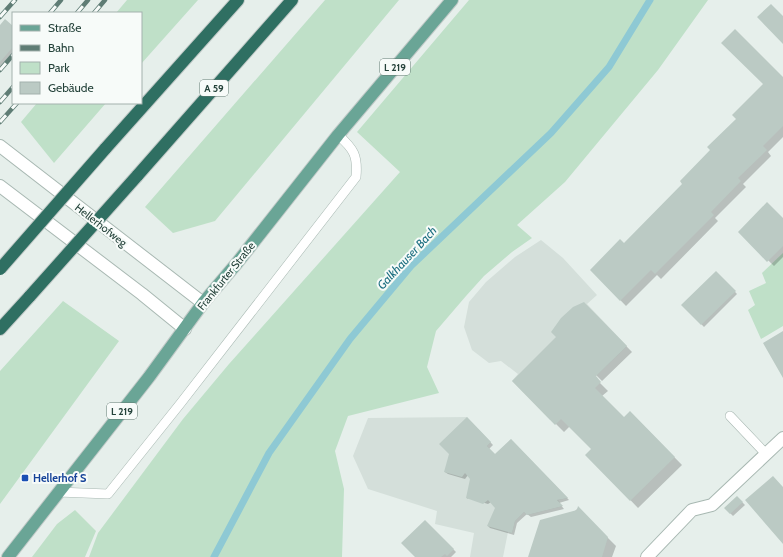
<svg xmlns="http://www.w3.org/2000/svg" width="783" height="557" viewBox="0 0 783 557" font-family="Cabin,sans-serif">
  <rect width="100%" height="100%" fill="#e6efeb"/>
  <!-- built -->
  <path fill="#d4dfda" d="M541,240L563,258L597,295L587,304L627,346L550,420L512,381L518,374L501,361L489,363L472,350L464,327L469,302L486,282L515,257Z
    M467,417L491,442L487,446L495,454L511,439L568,498L558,500L563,506L527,515L524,512L515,521L512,533L508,532L503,557H470L474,533L435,524L437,511L368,489L353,456L368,418Z"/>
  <!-- green -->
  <path fill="#bfe0c8" d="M127,0H198L141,64V13H116Z
    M325,0H399L215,221L173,233L145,207Z
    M469,0H708L658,70L565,182L517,225L532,238L512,252L484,276L466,296L436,331L427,367L439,393L348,416L335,451L344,489L342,557H89L98,533L183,419L229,364L400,172L357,132Z
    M37,103H106L54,163L21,122Z
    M783,253V326L761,339L748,310L755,305L749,291L766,283L762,273Z
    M63,301L119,341L0,504V371Z
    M75,510L96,531L85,557H32L57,524Z"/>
  <!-- shadow -->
  <path fill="#0003" d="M0,26L13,27V52L0,67Z
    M783,78V137L768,152L771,156L743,184L746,187L715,218L718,221L661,279L657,275L626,306L591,270L624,245L684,184Z
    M783,219V257L774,266L739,232Z
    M716,272L737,294L704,327L683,305Z
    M584,303L632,352L602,381L553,332Z
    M556,339L608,391L602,396L624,418L630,412L682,465L638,508L587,455L592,449L570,426L564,432L513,381Z
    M467,418L493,445L489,449L495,456L511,440L569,500L559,503L564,509L531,517L527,514L517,523L514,535L490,528L488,526L496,508L491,502L488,504L468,498V499L467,498L472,479L468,475L465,479L448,474L445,472Z
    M737,497L745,505L733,516L725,508Z
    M578,508L616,546L612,557H529Z
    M425,521L456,552L451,557H416Z"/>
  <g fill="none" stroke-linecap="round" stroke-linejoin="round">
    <!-- stream -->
    <path stroke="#8ec9d4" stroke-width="7" d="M214,557L269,453L350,339L411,266L551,133L609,67L650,0"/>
  </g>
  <!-- building -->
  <path fill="#bbcac4" d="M771,4L783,16V44L757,17Z
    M5,19L13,26V47L0,62V25Z
    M735,29L783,77V126L763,146L767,150L738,178L741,181L711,212L714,215L655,274L651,270L620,301L590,270L620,239L624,243L682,184L680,181L710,150L707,147L736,119L732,115L763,84L721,43Z
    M767,202L783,218V246L767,262L738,232Z
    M716,271L736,291L701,325L681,305Z
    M584,302L627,346L596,376L601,382L595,388L624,417L630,411L675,457L630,501L585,455L591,449L561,419L555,425L512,381L556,337L551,332L561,318L573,307Z
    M783,331V378L763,343Z
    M467,417L491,442L487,446L495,454L511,439L568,498L557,500L563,506L527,515L524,512L515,521L512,533L487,526L495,508L488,500L483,504L466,498L470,479L465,473L462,477L444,472L449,454L439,444Z
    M773,476L783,487V544L745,500Z
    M737,496L743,502L730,514L724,508Z
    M578,506L608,537L602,557H528L540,520L577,510Z
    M425,520L454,549L447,556L445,554L441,557H415L401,543Z"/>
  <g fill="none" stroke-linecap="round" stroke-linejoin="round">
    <defs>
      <path id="service" d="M730,416L766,454
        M58,492L108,494L180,404L356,177C358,156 354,149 338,135"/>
      <path id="minor" d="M647,557L692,510L712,505L783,438"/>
      <path id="tertiary" d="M0,146L203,303
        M0,186L142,294L185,329"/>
      <path id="primary" d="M8,557L149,377L203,303L237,263L338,135L452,0"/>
      <path id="motorway" d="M105,149L238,0
        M137,176L292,0
        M0,329L30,296"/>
    </defs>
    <!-- service casing -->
    <use href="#service" stroke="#a8b8b2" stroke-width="10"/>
    <!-- minor casing -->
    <use href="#minor" stroke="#a8b8b2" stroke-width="14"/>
    <!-- tertiary casing -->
    <use href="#tertiary" stroke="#a8b8b2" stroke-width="14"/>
    <!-- primary casing -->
    <use href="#primary" stroke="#c2cac8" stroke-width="14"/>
    <!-- motorway casing -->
    <use href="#motorway" stroke="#c2cac8" stroke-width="14"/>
    <!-- service -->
    <use href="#service" stroke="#fff" stroke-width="9"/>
    <!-- minor -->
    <use href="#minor" stroke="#fff" stroke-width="12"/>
    <!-- tertiary -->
    <use href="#tertiary" stroke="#fff" stroke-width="12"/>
    <!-- primary -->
    <use href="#primary" stroke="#6aa596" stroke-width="12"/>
    <!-- motorway -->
    <use href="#motorway" stroke="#2f6f62" stroke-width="12"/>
    <defs>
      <path id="rail" d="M50,13L61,0
        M77,13L88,0
        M94,13L105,0
        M0,17L15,0
        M0,70L13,55
        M0,102L13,87
        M0,122L17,103"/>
    </defs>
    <!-- rail casing -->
    <use href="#rail" stroke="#5f7d75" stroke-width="4.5"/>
    <!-- rail -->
    <use href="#rail" stroke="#f7fbf9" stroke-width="3" stroke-dasharray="9" stroke-linecap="butt"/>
    <defs>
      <path id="motorway-bridge" d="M0,269L105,149
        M30,296L137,176"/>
    </defs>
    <!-- motorway-bridge casing -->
    <use href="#motorway-bridge" stroke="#c2cac8" stroke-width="14" stroke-linecap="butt"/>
    <!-- motorway-bridge -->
    <use href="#motorway-bridge" stroke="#2f6f62" stroke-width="12"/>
  </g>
  <!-- markers -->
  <rect fill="#1a4fb4" stroke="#f7fbf9" stroke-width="1.5" x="21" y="474" width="8" height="8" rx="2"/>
  <g text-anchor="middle" stroke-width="4" stroke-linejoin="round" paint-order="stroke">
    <!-- shield labels -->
    <g fill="#f7fbf9" stroke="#637a73" stroke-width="1">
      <rect x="380" y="59" width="30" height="16" rx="3"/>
      <rect x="200" y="80" width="28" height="16" rx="3"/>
      <rect x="107" y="403" width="30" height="16" rx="3"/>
    </g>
    <g font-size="10" font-weight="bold" fill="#24423a">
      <text x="395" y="71">L 219</text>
      <text x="214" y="92">A 59</text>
      <text x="122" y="415">L 219</text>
    </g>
    <!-- street labels -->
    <g font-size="11" fill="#24423a" stroke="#f7fbf9">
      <text transform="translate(101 225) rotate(38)" y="4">Hellerhofweg</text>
      <text transform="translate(226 276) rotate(-51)" y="4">Frankfurter Straße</text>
    </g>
    <!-- transit labels -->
    <g font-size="11" font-weight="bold" fill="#164399" stroke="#f7fbf9" text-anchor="start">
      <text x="33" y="482">Hellerhof S</text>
    </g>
    <!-- water labels -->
    <g font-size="12" font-style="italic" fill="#1c6f80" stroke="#f7fbf9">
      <text transform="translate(407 258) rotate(-47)" y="4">Galkhauser Bach</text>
    </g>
  </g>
  <!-- legend -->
  <rect x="12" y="12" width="130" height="92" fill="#f7fbf9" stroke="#a3b1ad"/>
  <rect x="20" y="25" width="20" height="6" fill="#6aa596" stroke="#a3b1ad"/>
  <text x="48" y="32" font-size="12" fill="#24423a">Straße</text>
  <rect x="20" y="45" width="20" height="6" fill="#5f7d75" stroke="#a3b1ad"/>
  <text x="48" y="52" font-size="12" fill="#24423a">Bahn</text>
  <rect x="20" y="62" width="20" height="12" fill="#bfe0c8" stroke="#a3b1ad"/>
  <text x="48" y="72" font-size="12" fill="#24423a">Park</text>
  <rect x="20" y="82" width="20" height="12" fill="#bbcac4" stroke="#a3b1ad"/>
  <text x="48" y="92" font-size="12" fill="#24423a">Gebäude</text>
</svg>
